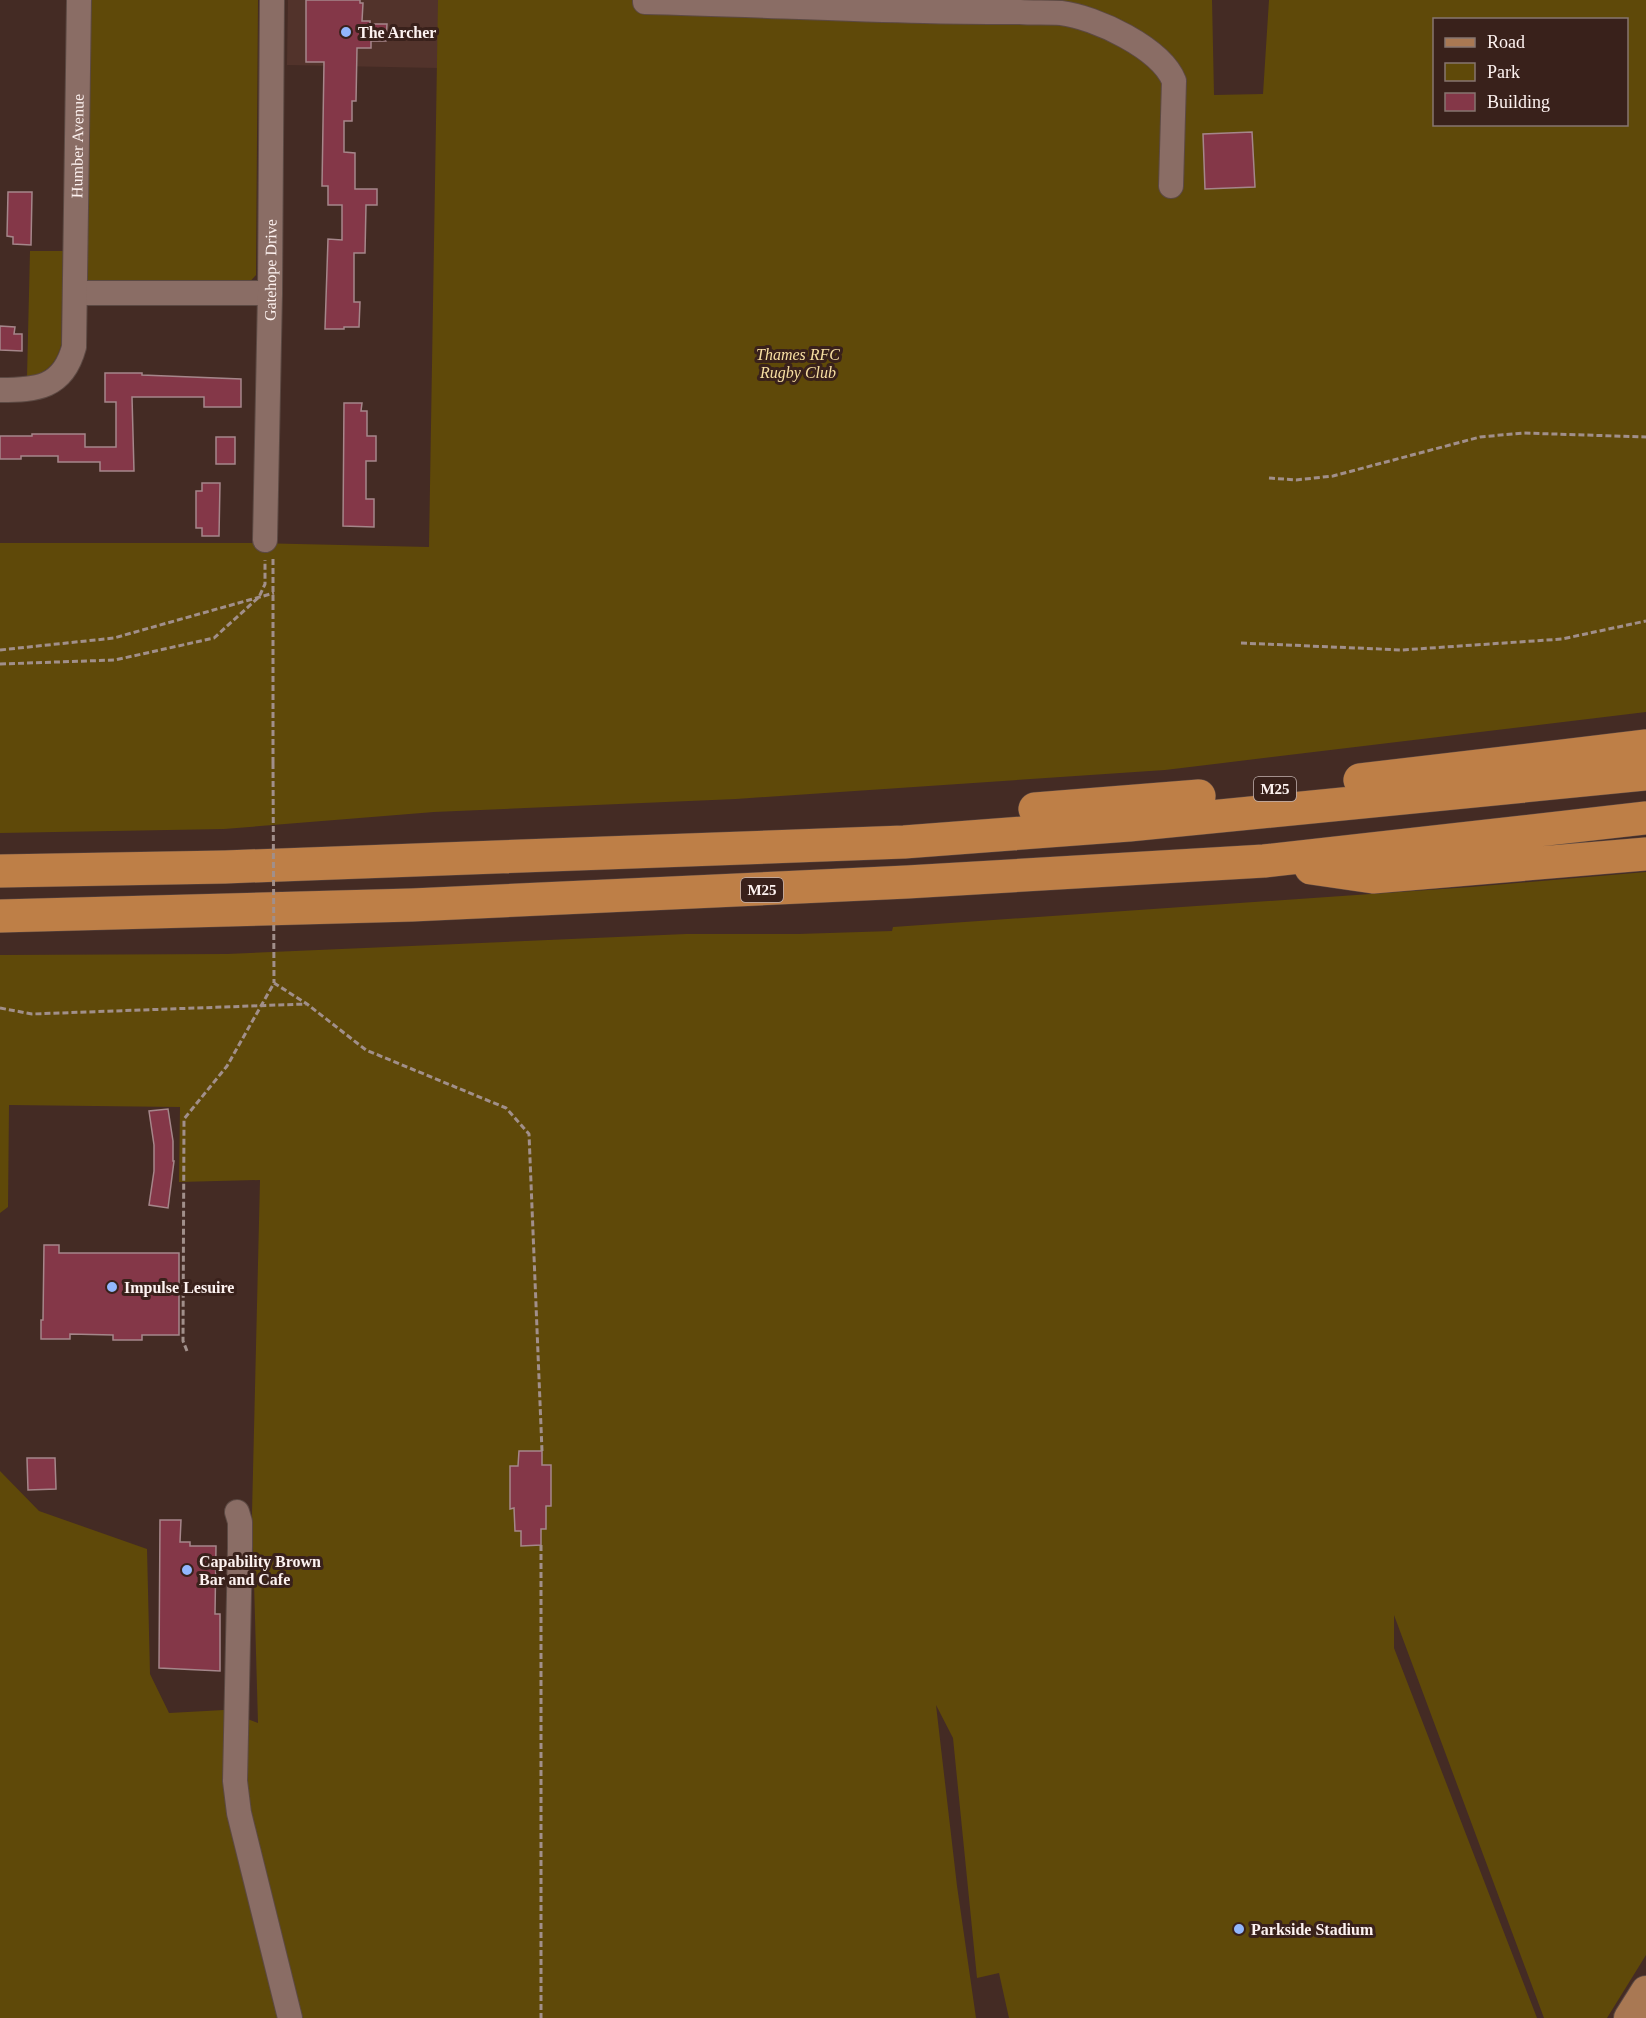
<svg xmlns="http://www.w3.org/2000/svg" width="1646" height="2018" viewBox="0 0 1646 2018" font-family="'Times New Roman',serif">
  <rect width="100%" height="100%" fill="#442b24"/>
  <!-- built -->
  <path fill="#52332b" d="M288,0H438V68L287,65Z"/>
  <!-- green -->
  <path fill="#5f4909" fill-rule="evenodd" d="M84,0H258L256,275L245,287L94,286L83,279Z
    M438,0H1212L1214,95L1263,94L1269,0H1646V712L1165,770L736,799L434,812L224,829L0,833V543H250L429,547ZM1434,20H1626V124H1434Z
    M30,251H63L61,345C56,364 46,373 27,378Z
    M1646,872V1955L1607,2018H1544L1394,1615V1648L1537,2018H1009L999,1973L977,1978L953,1738L936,1705L957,1886L976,2018H0V1471L39,1511L147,1549L150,1674L169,1713L224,1710L258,1723L252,1513L260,1180L179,1182L180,1107L9,1105L8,1207L0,1213V955L227,954L686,934H798L892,931L893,927L1471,887Z"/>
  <!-- building -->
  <path fill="#843748" stroke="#a5868a" stroke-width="1.5" d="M306,0H360V3H363L362,21H370V24H387L386,41H371V48H357L356,101H352V121H344V152L355,153V189H377V205H366L365,253H354V302H360L359,327H344V329H325L328,239L342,240V205H328V186H322L324,62H306Z
    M1252,132L1255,187L1205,189L1203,134Z
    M8,192H32L31,245L13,244V237L7,236Z
    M0,326L15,327L14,334H22V351L0,350Z
    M105,373H142V375L241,379V407H204V397H132L134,471H100V462H58V456H21V459H0V436H32V434H85V447H116V402H105Z
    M344,403H362L361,411H367V436H376V461H366V499H374V527L343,526Z
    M216,437H235V464H216Z
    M202,483H220L219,536H202V528H196V491H202Z
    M168,1109L173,1141V1161H174L168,1208L149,1205L154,1171V1145L149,1111Z
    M44,1245H59V1253H179V1335H142V1340H113V1335L70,1334V1339H41V1320H43Z
    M519,1451H542V1465H551V1506H546V1529H541V1545L521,1546V1531H515L514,1508L510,1509V1466H518Z
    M27,1458H55L56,1489L28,1490Z
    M160,1520H181L180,1542H190V1546H216L215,1614H220V1671L159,1668Z"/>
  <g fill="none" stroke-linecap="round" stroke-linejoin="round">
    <defs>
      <g id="minor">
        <path d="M645,0V2C738,4 831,9 924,11C956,12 988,12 1020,12C1033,13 1047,12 1061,13C1095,17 1161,48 1174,81L1171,186"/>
        <path d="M75,293H270"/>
        <path id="s1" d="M0,390C37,390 63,388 74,347L79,0"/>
        <path id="s2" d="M265,540L270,293L272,0"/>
        <path d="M237,1512L240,1522V1547L235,1781L239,1813L290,2018"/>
      </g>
      <path id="major" d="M1629,2018L1646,1991"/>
      <path id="highway" d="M1360,780L1646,746
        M1035,809L1199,796
        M1311,868L1373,877L1646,854
        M0,871L225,867L904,842L1129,825L1646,774
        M0,916L412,905L907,882L1264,861L1646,818"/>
    </defs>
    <!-- minor casing -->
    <use href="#minor" stroke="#5c4943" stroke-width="26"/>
    <!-- major casing -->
    <use href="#major" stroke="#5c4943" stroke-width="32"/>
    <!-- highway casing -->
    <use href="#highway" stroke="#5c4943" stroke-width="34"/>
    <!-- path -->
    <path stroke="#a18f8a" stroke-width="3" stroke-dasharray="6 3" stroke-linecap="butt" d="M1269,478L1296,480L1333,476L1480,437L1523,433L1646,437
      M1241,643L1402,650L1562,639L1646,621
      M0,650L114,638L274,593
      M0,664L115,660L214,638L259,597L265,584V560
      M273,763V558
      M0,1008L32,1014L306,1004
      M187,1351L183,1341L184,1119L227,1066L274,983L307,1004L366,1050L506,1108L529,1134L542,1451
      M541,1545V2018"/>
    <!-- minor -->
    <use href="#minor" stroke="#8a6d65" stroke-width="24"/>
    <!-- major -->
    <use href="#major" stroke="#a97853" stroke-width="30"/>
    <!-- highway -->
    <use href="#highway" stroke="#be7f47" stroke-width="33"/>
    <!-- path-bridge -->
    <path stroke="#a18f8a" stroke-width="3" stroke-dasharray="6 3" stroke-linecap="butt" d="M273,763L274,983"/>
  </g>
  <!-- markers -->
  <g fill="#92b7fd" stroke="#39211b" stroke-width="2">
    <circle cx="346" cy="32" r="6"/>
    <circle cx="112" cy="1287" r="6"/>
    <circle cx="187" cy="1570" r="6"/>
    <circle cx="1239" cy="1929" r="6"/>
  </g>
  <g text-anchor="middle" stroke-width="6" stroke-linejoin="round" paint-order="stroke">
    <!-- shield labels -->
    <g fill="#39211b" stroke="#c2b3b0" stroke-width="1.5">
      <rect x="1254" y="777" width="42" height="24" rx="4.5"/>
      <rect x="741" y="878" width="42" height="24" rx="4.5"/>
    </g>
    <g font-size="15" font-weight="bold" fill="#fdf2f0">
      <text x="1275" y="794">M25</text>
      <text x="762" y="895">M25</text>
    </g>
    <!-- poi labels -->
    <g font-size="16" font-weight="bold" fill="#fdf2f0" stroke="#39211b" text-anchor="start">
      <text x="358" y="38">The Archer</text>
      <text x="124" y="1293">Impulse Lesuire</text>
      <text x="199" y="1567">Capability Brown<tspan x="199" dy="18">Bar and Cafe</tspan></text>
      <text x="1251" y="1935">Parkside Stadium</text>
    </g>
    <!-- street labels -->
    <g font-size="16" fill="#fdf2f0" stroke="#39211b">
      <text dy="6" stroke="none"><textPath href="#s1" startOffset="296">Humber Avenue</textPath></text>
      <text dy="6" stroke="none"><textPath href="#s2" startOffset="270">Gatehope Drive</textPath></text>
    </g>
    <!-- park labels -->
    <g font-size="16" font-style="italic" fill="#f8dfa2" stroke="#39211b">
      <text x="798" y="360">Thames RFC<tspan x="798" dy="18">Rugby Club</tspan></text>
    </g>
  </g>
  <!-- legend -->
  <rect x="1433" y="18" width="195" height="108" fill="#39211b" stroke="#877570" stroke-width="1.5"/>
  <rect x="1445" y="38" width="30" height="9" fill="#a97853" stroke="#877570" stroke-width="1.5"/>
  <text x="1487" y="48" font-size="18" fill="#fdf2f0">Road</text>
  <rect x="1445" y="63" width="30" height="18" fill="#5f4909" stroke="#877570" stroke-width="1.5"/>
  <text x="1487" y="78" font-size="18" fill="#fdf2f0">Park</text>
  <rect x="1445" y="93" width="30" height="18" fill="#843748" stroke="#877570" stroke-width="1.5"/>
  <text x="1487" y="108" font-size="18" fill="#fdf2f0">Building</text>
</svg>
